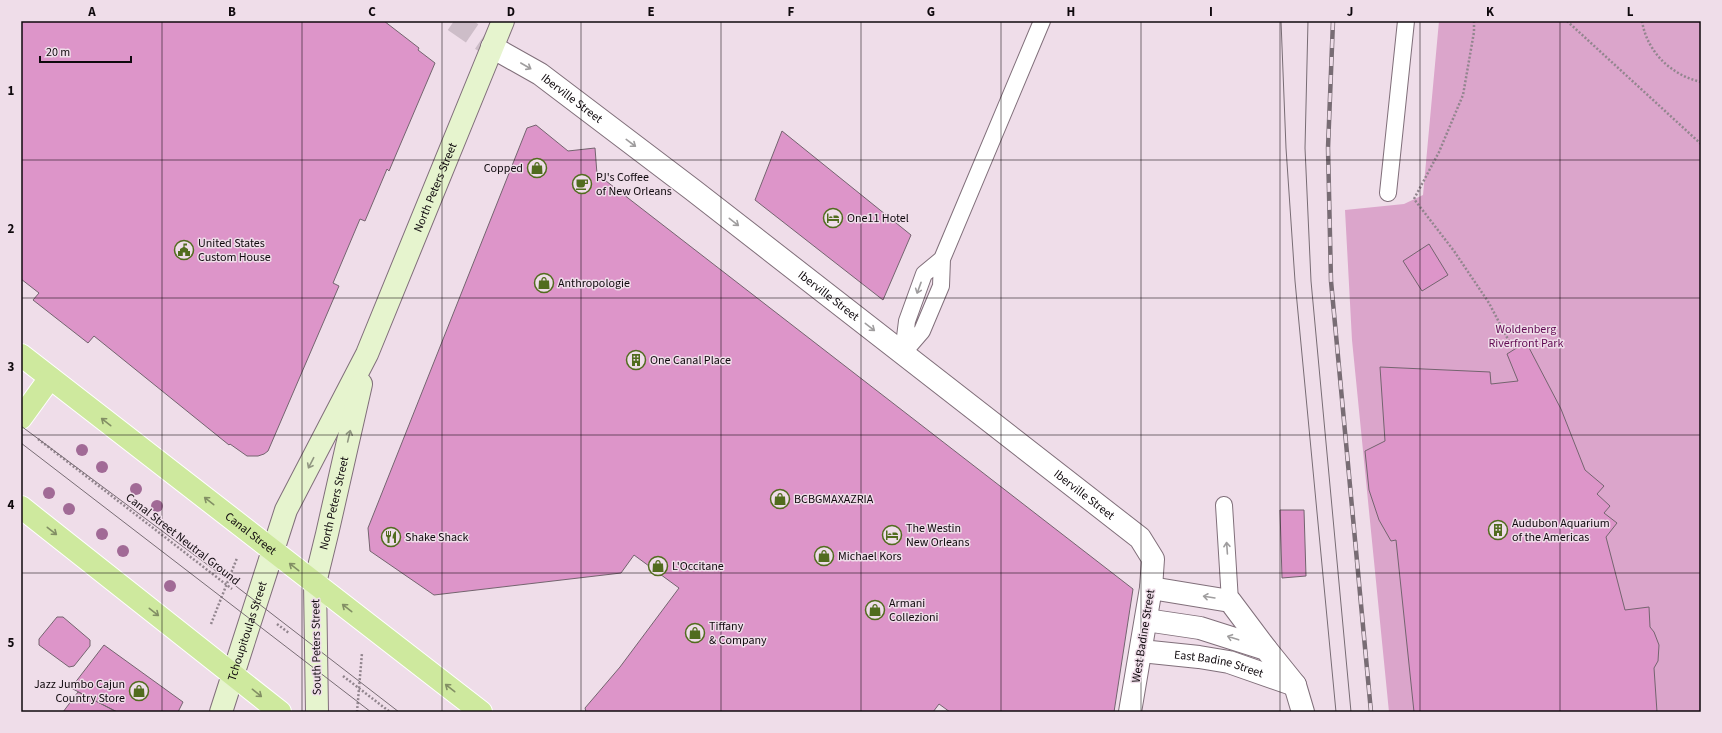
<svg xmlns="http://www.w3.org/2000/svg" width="1722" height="733" viewBox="0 0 1722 733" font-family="'Source Sans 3',sans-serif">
  <rect width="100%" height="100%" fill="#efdde9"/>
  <!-- green -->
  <path fill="#dba5cb" d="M1439,21H1701V712H1389L1352,340L1345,210L1404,204L1423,195Z"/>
  <!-- building -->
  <path fill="#dd95c9" stroke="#74646f" d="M21,21H384L419,48L418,50L435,63L389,171L387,169L365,221L360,219L333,283L339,286L268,451L264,454L258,456H247L230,444L229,445L94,336L88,343L33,300L39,293L21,279Z
    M536,125L568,151L595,148L597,174L1133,589L1114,712H950L939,704L933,712H586L585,708L620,667L679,588L634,555L621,573L434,595L370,551L368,528L527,128Z
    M782,131L911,235L883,300L755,200Z
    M1429,244L1448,275L1422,291L1403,261Z
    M1526,342L1561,409L1585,470L1604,486L1597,494L1610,506L1604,513L1617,523L1606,537L1625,610L1649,607L1650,627L1654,632L1659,645L1658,661L1654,668L1657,712H1414L1396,540L1391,541L1379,520L1369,490L1365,451L1385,441L1380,367L1490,372L1491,384L1518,381L1507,354Z
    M1280,510H1304L1306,576L1282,578Z
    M57,617H63L90,640V646L74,666L69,667L39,645V639Z
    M104,645L183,702L178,712H117L71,688Z
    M78,692L117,712H63Z"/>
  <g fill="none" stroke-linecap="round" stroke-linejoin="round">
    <!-- street-tunnel -->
    <path stroke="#cdbdc8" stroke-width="22" stroke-dasharray="22 11" stroke-linecap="butt" d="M454,21L492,47"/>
    <defs>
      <path id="lane" d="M1388,193L1406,21
        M903,353L922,331L941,286L942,259L1042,21
        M903,353L907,321L924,274L942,259
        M1224,505L1230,601"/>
      <g id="street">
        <path id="s1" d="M492,47L540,74L693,190L1140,538L1153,559L1151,588L1130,712"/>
        <path d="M1151,588L1230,601L1266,649"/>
        <path d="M1146,620L1200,628L1266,649L1295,685L1303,712"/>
        <path id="s2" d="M1141,651L1199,657L1229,662L1295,685"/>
      </g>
      <g id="secondary">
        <path id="s3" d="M221,712L286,510L367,354L503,21"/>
        <path id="s4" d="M317,712L315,583L327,534L361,384"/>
      </g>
      <g id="primary">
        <path id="s5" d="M21,355L481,712"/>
        <path d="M21,418L50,378"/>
        <path d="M21,507L280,712"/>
      </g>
    </defs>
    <!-- lane casing -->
    <use href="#lane" stroke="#806f7a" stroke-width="18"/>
    <!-- street casing -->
    <use href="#street" stroke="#806f7a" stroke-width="24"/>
    <!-- secondary casing -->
    <use href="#secondary" stroke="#806f7a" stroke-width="24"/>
    <!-- primary casing -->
    <use href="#primary" stroke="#fff" stroke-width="24"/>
    <!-- path -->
    <path stroke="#92858e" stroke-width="2.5" stroke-dasharray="2 2" stroke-linecap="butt" d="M1474,21V32L1463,95L1439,152L1414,199L1454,251L1489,303L1512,347
      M1567,21L1701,144
      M1642,21C1647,52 1671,75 1701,82
      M38,439L232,589
      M211,624L237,558
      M277,624L289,633
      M343,676L390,712
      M357,712L362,653"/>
    <!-- lane -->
    <use href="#lane" stroke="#fff" stroke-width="16"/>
    <!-- street -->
    <use href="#street" stroke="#fff" stroke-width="22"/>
    <!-- secondary -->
    <use href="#secondary" stroke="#e6f4ce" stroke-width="22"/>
    <!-- primary -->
    <use href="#primary" stroke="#cee99e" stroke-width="22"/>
    <!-- tram -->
    <path stroke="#786c74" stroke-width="1" d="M1281,21L1286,148L1295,281L1336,712
      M1308,21L1305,148L1311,281L1351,712
      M21,426L228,580L399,712
      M21,443L371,712"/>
    <defs>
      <path id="rail" d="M1333,21L1328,148L1331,281L1371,712"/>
    </defs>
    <!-- rail casing -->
    <use href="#rail" stroke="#786c74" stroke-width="4.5"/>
    <!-- rail -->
    <use href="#rail" stroke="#efdde9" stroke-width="3" stroke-dasharray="9" stroke-linecap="butt"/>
  </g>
  <!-- trees -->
  <g fill="#a16a96">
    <circle cx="82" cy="450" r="6"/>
    <circle cx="102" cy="467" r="6"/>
    <circle cx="136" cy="489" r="6"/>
    <circle cx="49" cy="493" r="6"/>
    <circle cx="157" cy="506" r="6"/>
    <circle cx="69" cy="509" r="6"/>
    <circle cx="102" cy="534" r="6"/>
    <circle cx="123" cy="551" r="6"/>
    <circle cx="170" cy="586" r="6"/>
  </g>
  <!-- one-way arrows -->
  <defs><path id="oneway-shaft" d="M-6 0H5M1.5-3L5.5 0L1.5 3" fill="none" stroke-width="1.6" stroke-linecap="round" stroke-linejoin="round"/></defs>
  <g stroke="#9f9d9e">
    <use href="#oneway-shaft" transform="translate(526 66) rotate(30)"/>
    <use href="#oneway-shaft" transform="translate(631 143) rotate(37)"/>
    <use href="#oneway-shaft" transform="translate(734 222) rotate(38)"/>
    <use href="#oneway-shaft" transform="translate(919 288) rotate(110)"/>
    <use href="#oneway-shaft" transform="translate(870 327) rotate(38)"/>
    <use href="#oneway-shaft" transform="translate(1227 548) rotate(-94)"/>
    <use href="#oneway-shaft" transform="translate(1209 597) rotate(-171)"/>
    <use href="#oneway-shaft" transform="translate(1233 638) rotate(-162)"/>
  </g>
  <g stroke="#828f64">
    <use href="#oneway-shaft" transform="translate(106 422) rotate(-142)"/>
    <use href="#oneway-shaft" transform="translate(209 501) rotate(-142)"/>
    <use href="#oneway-shaft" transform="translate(52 531) rotate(38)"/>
    <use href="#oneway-shaft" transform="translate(294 567) rotate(-142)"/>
    <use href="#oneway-shaft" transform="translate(347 608) rotate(-142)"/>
    <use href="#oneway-shaft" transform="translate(154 612) rotate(38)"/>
    <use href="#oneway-shaft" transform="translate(450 688) rotate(-142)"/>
    <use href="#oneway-shaft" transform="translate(257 693) rotate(39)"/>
  </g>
  <g stroke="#909681">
    <use href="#oneway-shaft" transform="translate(349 436) rotate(-77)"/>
    <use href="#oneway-shaft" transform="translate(311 463) rotate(117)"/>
  </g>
  <!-- grid -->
  <path fill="none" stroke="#0f090d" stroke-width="1" stroke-opacity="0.55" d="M162,21V712M302,21V712M442,21V712M581,21V712M721,21V712M861,21V712M1001,21V712M1141,21V712M1280,21V712M1420,21V712M1560,21V712M21,160H1701M21,298H1701M21,435H1701M21,573H1701"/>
  <!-- icons -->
  <defs>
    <symbol id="shop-ring" viewBox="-11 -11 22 22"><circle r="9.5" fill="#efdde9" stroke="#516c1e" stroke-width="1.5"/><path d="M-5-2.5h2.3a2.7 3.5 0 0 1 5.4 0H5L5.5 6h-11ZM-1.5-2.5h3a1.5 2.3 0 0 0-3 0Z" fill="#516c1e"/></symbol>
    <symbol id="cafe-ring" viewBox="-11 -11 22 22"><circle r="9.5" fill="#efdde9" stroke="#516c1e" stroke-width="1.5"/><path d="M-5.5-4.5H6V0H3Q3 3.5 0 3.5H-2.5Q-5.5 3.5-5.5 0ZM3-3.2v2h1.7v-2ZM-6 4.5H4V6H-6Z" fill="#516c1e"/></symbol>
    <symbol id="hotel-ring" viewBox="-11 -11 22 22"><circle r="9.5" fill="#efdde9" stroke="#516c1e" stroke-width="1.5"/><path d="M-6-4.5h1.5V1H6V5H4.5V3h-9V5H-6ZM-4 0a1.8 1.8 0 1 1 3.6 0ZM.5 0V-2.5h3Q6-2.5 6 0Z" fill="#516c1e"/></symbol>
    <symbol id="civic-ring" viewBox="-11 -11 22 22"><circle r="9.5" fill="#efdde9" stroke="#516c1e" stroke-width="1.5"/><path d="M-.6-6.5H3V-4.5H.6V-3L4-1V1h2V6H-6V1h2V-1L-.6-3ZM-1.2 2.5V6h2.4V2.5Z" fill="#516c1e"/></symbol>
    <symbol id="building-ring" viewBox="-11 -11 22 22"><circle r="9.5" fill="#efdde9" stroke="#516c1e" stroke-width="1.5"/><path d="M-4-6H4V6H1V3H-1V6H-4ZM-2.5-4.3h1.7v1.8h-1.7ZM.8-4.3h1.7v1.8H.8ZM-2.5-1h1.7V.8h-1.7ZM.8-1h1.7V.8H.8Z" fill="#516c1e"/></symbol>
    <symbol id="restaurant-ring" viewBox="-11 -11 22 22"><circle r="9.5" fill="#efdde9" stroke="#516c1e" stroke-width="1.5"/><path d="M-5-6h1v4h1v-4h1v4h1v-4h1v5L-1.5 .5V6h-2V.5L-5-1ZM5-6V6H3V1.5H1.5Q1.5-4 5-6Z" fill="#516c1e"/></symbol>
  </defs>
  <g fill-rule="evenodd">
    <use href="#shop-ring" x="526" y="157" width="22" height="22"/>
    <use href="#cafe-ring" x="571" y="173" width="22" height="22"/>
    <use href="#hotel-ring" x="822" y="207" width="22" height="22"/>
    <use href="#civic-ring" x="173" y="239" width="22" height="22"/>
    <use href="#shop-ring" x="533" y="272" width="22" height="22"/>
    <use href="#building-ring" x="625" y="349" width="22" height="22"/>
    <use href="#shop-ring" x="769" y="488" width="22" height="22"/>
    <use href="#building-ring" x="1487" y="519" width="22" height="22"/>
    <use href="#hotel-ring" x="881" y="524" width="22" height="22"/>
    <use href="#restaurant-ring" x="380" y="526" width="22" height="22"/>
    <use href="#shop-ring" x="813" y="545" width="22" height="22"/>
    <use href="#shop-ring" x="647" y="555" width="22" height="22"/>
    <use href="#shop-ring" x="864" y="599" width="22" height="22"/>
    <use href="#shop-ring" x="684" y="622" width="22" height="22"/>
    <use href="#shop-ring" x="128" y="680" width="22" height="22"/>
  </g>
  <g text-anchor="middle" stroke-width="3" stroke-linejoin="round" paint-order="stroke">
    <!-- street labels -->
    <g font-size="12" fill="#0f090d" stroke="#efdde9">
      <text dy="4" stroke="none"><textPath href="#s1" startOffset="95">Iberville Street</textPath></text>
      <text dy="4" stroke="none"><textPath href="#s3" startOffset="568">North Peters Street</textPath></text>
      <text dy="4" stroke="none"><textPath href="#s1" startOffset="419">Iberville Street</textPath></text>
      <text dy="4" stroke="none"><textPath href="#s1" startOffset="743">Iberville Street</textPath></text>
      <text dy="4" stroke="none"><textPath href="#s4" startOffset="211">North Peters Street</textPath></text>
      <text dy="4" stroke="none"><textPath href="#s5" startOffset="291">Canal Street</textPath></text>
      <text transform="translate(183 539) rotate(38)" y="4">Canal Street Neutral Ground</text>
      <text dy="4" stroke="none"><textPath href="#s3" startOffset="85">Tchoupitoulas Street</textPath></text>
      <text transform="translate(1143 636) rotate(-81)" y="4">West Badine Street</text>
      <text transform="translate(316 647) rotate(-91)" y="4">South Peters Street</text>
      <text dy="4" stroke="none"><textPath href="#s2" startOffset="79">East Badine Street</textPath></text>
    </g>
    <!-- poi labels -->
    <g font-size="12" fill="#0f090d" stroke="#efdde9" text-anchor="start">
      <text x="523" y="172" text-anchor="end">Copped</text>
      <text x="596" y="181">PJ's Coffee<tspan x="596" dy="14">of New Orleans</tspan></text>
      <text x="847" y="222">One11 Hotel</text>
      <text x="198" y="247">United States<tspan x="198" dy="14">Custom House</tspan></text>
      <text x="558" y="287">Anthropologie</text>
      <text x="650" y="364">One Canal Place</text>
      <text x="794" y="503">BCBGMAXAZRIA</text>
      <text x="1512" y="527">Audubon Aquarium<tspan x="1512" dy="14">of the Americas</tspan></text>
      <text x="906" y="532">The Westin<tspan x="906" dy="14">New Orleans</tspan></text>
      <text x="405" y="541">Shake Shack</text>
      <text x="838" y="560">Michael Kors</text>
      <text x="672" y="570">L'Occitane</text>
      <text x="889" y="607">Armani<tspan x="889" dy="14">Collezioni</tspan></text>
      <text x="709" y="630">Tiffany<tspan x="709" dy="14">&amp; Company</tspan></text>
      <text x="125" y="688" text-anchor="end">Jazz Jumbo Cajun<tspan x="125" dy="14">Country Store</tspan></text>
    </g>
    <!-- park labels -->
    <g font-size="12" fill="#620b53" stroke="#efdde9">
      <text x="1526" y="333">Woldenberg<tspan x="1526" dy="14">Riverfront Park</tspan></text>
    </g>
  </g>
  <!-- border -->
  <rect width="1722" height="733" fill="none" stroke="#efdde9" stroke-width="44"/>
  <!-- scale -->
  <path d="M40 56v6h91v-6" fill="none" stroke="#0f090d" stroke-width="2"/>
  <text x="46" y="56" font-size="12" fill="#0f090d" stroke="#efdde9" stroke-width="3" paint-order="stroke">20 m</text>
  <rect x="22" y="22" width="1678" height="689" fill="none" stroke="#0f090d" stroke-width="1.5"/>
  <g font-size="13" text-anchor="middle" font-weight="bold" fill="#0f090d">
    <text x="92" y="16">A</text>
    <text x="232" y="16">B</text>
    <text x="372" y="16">C</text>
    <text x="511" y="16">D</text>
    <text x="651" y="16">E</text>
    <text x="791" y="16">F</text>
    <text x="931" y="16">G</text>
    <text x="1071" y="16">H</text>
    <text x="1211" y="16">I</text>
    <text x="1350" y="16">J</text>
    <text x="1490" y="16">K</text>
    <text x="1630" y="16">L</text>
    <text x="11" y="95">1</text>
    <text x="11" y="233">2</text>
    <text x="11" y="371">3</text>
    <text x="11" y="509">4</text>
    <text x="11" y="647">5</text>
  </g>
</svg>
